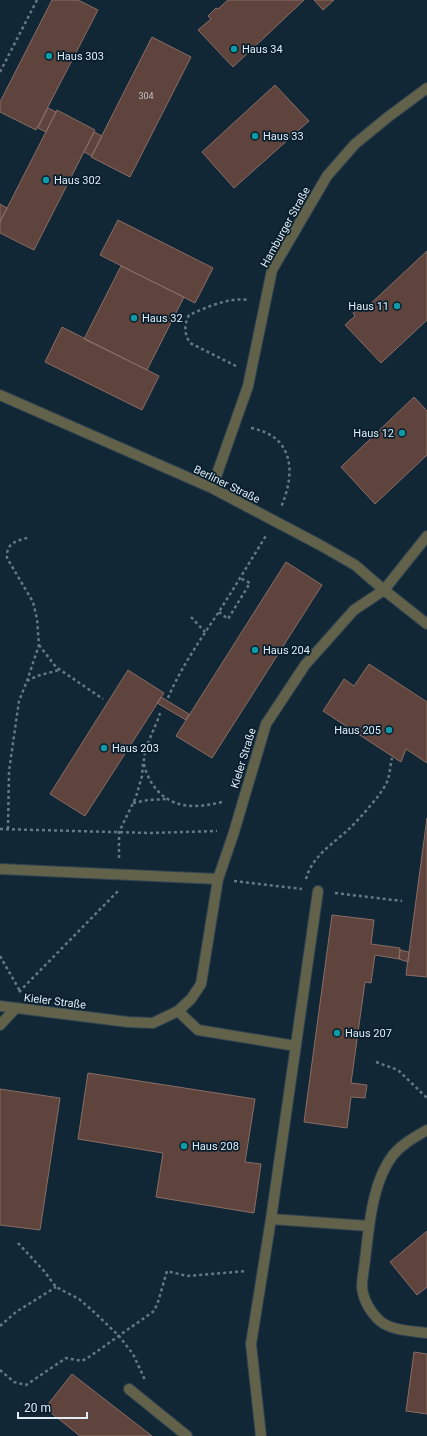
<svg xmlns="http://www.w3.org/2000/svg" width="427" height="1436" viewBox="0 0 427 1436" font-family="Roboto,sans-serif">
  <rect width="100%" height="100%" fill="#122736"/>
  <!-- building -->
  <path fill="#5e443d" stroke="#896d65" d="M52,0H78L98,10L36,130L0,112V102Z
    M228,0H304L233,67L198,30L211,19L208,16L216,8L218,9Z
    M314,0H334L323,10Z
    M152,37L191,57L130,177L91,157Z
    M275,85L309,121L234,188L202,152Z
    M48,108L56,112L46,132L38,128Z
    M57,110L95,130L34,250L0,233V222Z
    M94,132L102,136L92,156L84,152Z
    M0,204L7,208L0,222Z
    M118,220L213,268L195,303L100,255Z
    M427,251V320L381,363L345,325L355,316L353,313L362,304L366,308Z
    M121,266L184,297L147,370L84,339Z
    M62,327L159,376L142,410L45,362Z
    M414,397L427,411V455L375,504L341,467Z
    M286,562L322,585L212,758L176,736Z
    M369,664L427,702V763L406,749L401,762L323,711L344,679L354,686Z
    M128,670L164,693L85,816L50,794Z
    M161,697L189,714L186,720L157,703Z
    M427,818V977L406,975Z
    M332,915L374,920L371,944L400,948L399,959L375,955L371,983L365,982L351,1083L367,1085L365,1098L351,1097L347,1128L304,1122Z
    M400,950L409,952L408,962L399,959Z
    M88,1073L255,1099L245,1162L261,1164L254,1213L156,1197L163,1153L78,1139Z
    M0,1089L60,1098L40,1230L0,1225Z
    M427,1231V1287L417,1295L390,1262Z
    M414,1352L427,1354V1414L406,1411Z
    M72,1374L152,1436H80L45,1408Z"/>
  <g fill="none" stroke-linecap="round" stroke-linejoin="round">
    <defs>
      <path id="service" d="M0,395L212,488L320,545L355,565L384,590L427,624
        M212,488L248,386L272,270L327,176L355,144L388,117L427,88
        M0,869L218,879
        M0,1006L128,1022L153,1023L178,1011L191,999L201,984L218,879L234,832L266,724L305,665L354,610L384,590L427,536
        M178,1011L198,1030L296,1046
        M0,1025L16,1008
        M427,1130C415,1137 402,1144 393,1155C372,1182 369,1227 365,1260C364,1269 362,1279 362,1287C363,1300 371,1313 380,1321C392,1331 413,1331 427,1333
        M271,1219L318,891
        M129,1389L187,1436
        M261,1436L251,1344L271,1219L369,1226"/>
    </defs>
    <!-- service casing -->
    <use href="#service" stroke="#2f4351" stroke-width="12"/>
    <!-- path -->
    <path stroke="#667885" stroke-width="2.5" stroke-dasharray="3 3" stroke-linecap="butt" d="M0,72L37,0
      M236,366L190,343C184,333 184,325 189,315C207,307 229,297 249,300
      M251,428C294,436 296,473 281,507
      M219,612L228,619L250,583L240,578
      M191,617L205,632
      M39,645L56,667L103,699
      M27,681L37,676L59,670
      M168,698C181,667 201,639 220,610C236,585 251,560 267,534
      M160,713C156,727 143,749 144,762C144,769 148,776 151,782C168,809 194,809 222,802
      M133,803L148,800L168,799
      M0,829L150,833L217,831
      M8,829L9,771L19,701L27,681L39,645L37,619L33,602L7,558C6,542 17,541 30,537
      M119,858V832L136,797L142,776L143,763
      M306,879C312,856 334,843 350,828C360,818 381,795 387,782C390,775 390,766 392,758
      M234,881L302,889
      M335,893L402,901
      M0,956L20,991
      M19,992L118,891
      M376,1062L398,1070L427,1098
      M18,1243L44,1271L56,1287L79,1299L94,1312L119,1336L133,1354L145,1380
      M0,1326L16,1312L56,1287
      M0,1370L14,1382L26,1385L66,1358L82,1361L89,1357L154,1311L158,1302L167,1271L187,1276L246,1271"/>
    <!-- service -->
    <use href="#service" stroke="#62614a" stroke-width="10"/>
  </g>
  <!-- markers -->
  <g fill="#0f9aa8" stroke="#091e2c" stroke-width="1.5">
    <circle cx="234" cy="49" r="4"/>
    <circle cx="49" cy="56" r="4"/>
    <circle cx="255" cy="136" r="4"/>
    <circle cx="46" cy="180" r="4"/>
    <circle cx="397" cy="306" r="4"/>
    <circle cx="134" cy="318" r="4"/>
    <circle cx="402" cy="433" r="4"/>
    <circle cx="255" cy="650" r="4"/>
    <circle cx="389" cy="730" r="4"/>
    <circle cx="104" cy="748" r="4"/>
    <circle cx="337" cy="1033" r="4"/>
    <circle cx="184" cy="1146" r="4"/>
  </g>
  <g text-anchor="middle" stroke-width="3.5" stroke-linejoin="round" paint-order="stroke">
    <!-- number labels -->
    <g font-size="9" fill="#c0c3c8">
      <text x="146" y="99">304</text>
    </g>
    <!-- poi labels -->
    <g font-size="11" fill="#e0edf7" stroke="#091e2c" text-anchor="start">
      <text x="242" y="53">Haus 34</text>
      <text x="57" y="60">Haus 303</text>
      <text x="263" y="140">Haus 33</text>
      <text x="54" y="184">Haus 302</text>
      <text x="389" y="310" text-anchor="end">Haus 11</text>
      <text x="142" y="322">Haus 32</text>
      <text x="394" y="437" text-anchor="end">Haus 12</text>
      <text x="263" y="654">Haus 204</text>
      <text x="381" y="734" text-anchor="end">Haus 205</text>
      <text x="112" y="752">Haus 203</text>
      <text x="345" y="1037">Haus 207</text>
      <text x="192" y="1150">Haus 208</text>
    </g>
    <!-- street labels -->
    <g font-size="11" fill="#e0edf7" stroke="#091e2c">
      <text transform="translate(285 227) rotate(-61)" y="4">Hamburger Straße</text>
      <text transform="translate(227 484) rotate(26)" y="4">Berliner Straße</text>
      <text transform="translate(243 758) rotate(-73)" y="4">Kieler Straße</text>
      <text transform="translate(55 1001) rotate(7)" y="4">Kieler Straße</text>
    </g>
  </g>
  <!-- scale -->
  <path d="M18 1412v6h69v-6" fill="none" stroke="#e0edf7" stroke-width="2"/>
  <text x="24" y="1412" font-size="12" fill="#e0edf7" stroke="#091e2c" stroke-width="3" paint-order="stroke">20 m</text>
</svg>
